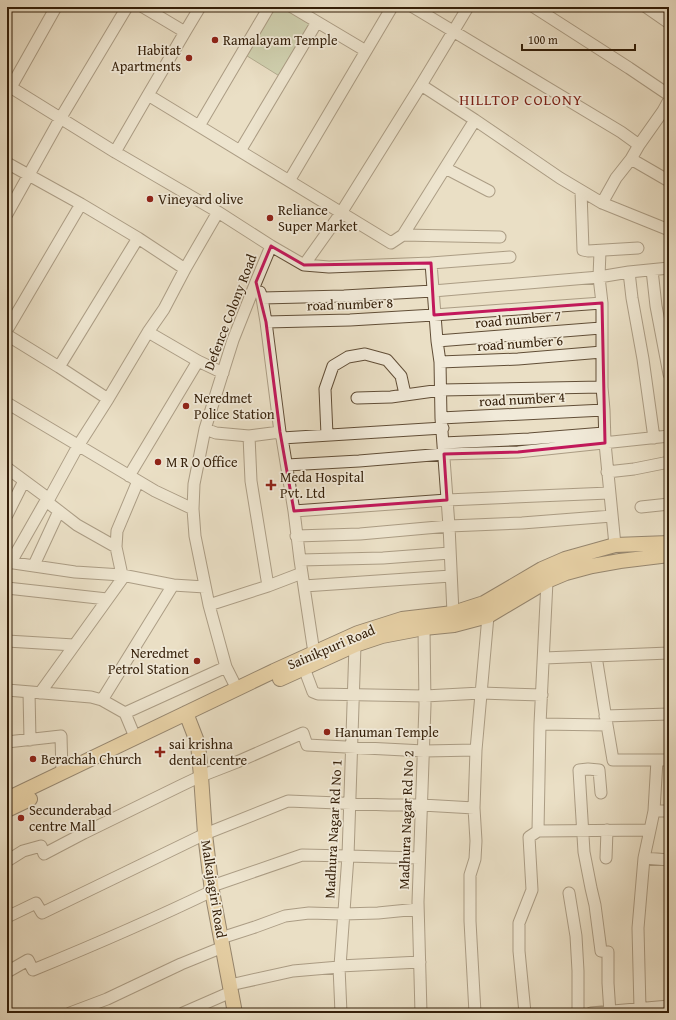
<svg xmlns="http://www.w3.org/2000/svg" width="676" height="1020" viewBox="0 0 676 1020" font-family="'Gentium Book Plus',serif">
  <rect width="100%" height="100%" fill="#eadfc5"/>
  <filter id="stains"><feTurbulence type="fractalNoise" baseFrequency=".005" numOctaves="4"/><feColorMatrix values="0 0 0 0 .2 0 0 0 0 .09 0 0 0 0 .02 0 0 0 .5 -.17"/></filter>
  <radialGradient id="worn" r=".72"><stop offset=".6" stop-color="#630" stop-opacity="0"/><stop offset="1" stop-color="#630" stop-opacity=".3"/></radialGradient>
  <!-- green -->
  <path fill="#b2c298" stroke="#727050" d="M271,7H285L313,23L281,77L244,54Z"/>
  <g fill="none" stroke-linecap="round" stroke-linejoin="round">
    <defs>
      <path id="minor" d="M143,7L185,32L148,95L391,243L403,235L475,120
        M292,7L366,51
        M413,7L621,132L639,145
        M534,7L629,68L669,95
        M646,7L669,23
        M185,32L200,7
        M7,85L115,152L218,212L271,246L304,265L329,267L431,263L510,257
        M421,85L475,120L560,178L602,203L669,230
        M11,87L56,7
        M199,126L269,7
        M240,151L317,22
        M115,152L148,95
        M631,159L669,181
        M7,163L81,204L138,238L185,269
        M445,168L489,191
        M289,181L392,7
        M581,191L583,250L588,251L638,248
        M602,203L616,178L631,159L639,145L663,111L669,100
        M7,214L60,119L127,7
        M403,235L500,237
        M600,251L599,277L602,303V387L604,410L605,443L615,545
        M431,263L437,341L440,362L441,418L449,526L453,613
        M304,265L341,213L421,85L468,7
        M652,270L656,306L669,374
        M629,272L632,298L643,359L654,438
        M260,292L262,298L266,322L280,432L282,438L294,511L300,560L314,653
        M262,298L344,296L433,291L599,277L629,272L669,268
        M266,322L350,320L434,315L602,303
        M7,330L81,204
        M148,332L198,361L223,373
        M7,335L59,367L108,399
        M437,341L601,328
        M440,362L518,359L602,352
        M59,367L138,238
        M357,398L391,397L441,390L602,387
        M7,403L155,491L193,509
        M441,418L604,410
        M205,429L216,433L249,436
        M327,435L325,389L333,366L348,357L365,354L387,360L401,376L405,394
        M282,438L443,428
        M443,443L529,439L604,433
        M287,465L359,461L444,454L518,452L669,436
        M7,468L49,499L44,504L11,562
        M607,472L634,469L669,462
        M129,476L198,361
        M49,499L78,446L108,399L148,332L164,309L185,269L218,212
        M46,501L77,525L116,547L117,531L138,481
        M641,507L669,504
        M294,511L447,500L609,493
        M7,515L24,481
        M296,536L360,534L449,526L522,523L612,516
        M116,547L122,575L173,585
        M300,560L383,558L450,553
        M7,562L75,572L122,575V579L40,693
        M34,565L59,511
        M547,581L540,724L538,831L650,830L644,858L638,928L639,969L640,1009
        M268,586L251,481L249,436L280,432
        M304,586L451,576
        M7,588L107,599
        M209,605L268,586L302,573
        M7,641L74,645
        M596,656L606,719L613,760H669
        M544,658L669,653
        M304,668L313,692L318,694L425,696L481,693L542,695
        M237,689L226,667L209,605L195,536L193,509L194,484L205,429L233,340L256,282L271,246
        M7,690L91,697L102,700L125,713L226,667
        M29,692L30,740
        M102,700L173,585L205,587
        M125,713L135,737
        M605,716L669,714
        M540,724L607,725
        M7,742L61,736L62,773
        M601,793L599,770L588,769L579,770L584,852L591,888L595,905L601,951L608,952V983L610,1013
        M474,808L476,841L475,859L470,875V921L475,1013
        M654,811H669
        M650,830L654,811L657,760
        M606,858L607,830
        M644,858L669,860
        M7,861L23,851L41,846L44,854L84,833L180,786L201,776L237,762L303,733L307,745L424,751L476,750L488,616
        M212,886L302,855L348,856L419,858
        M569,893L576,936L578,971V1013
        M7,917L36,903L42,913L205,834L288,801L389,805H422L474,808L476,750
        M221,938L255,927L285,916L309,913L343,914L378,913L418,909
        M340,966L420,962
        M7,972L28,960L33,970C94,945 154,919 212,891
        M230,985L293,971L339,967
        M70,1013L107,999L181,964L223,947
        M183,1013L231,992
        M341,1013L339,967L340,966L348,856L355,645
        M421,1013L418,902L425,705L424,628
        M525,1013L519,951V923L532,890L529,837L538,831
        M591,1013L669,1006"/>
      <path id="major" d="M280,679L355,645L382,636L424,628L454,625L488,616L547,581L566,573L592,566L620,561L669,555
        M186,713L198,744L201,776L205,834L212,891L235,1013
        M7,799L274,671L358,633L402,619L453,613L484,603L542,569L565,559L615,545L669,543
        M7,810L30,799"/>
    </defs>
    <!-- minor casing -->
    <use href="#minor" stroke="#614e37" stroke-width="13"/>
    <!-- major casing -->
    <use href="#major" stroke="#331e08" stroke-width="16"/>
    <!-- minor -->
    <use href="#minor" stroke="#f1ead9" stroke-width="11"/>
    <!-- major -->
    <use href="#major" stroke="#e5c082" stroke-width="14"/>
  </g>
  <!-- marked area -->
  <path d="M0 0H676V1020H0ZM271,246L304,265L431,263L434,315L602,303L605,443L518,452L444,454L447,500L294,511L280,432L266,322L256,282Z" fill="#eadfc5" fill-opacity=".55" fill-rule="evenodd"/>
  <path fill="none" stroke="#c2185b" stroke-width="3" stroke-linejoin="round" d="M271,246L304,265L431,263L434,315L602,303L605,443L518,452L444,454L447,500L294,511L280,432L266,322L256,282Z"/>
  <!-- markers -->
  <g fill="#8f2418" stroke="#f1ead9" stroke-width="1.5">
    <circle cx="215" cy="40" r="4"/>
    <circle cx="189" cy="58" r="4"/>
    <circle cx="150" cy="199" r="4"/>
    <circle cx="270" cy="218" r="4"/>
    <circle cx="186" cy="406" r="4"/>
    <circle cx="158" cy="462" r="4"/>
    <path d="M269 479h4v4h4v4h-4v4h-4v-4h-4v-4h4z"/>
    <circle cx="197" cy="661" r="4"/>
    <circle cx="327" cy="732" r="4"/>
    <path d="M158 746h4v4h4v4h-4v4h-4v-4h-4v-4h4z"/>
    <circle cx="33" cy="759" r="4"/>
    <circle cx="21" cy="818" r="4"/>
  </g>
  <g text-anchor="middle" stroke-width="3.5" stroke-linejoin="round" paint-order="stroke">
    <!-- poi labels -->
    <g font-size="14" fill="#331e08" stroke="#f1ead9" text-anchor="start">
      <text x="223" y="45">Ramalayam Temple</text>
      <text x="181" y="55" text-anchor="end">Habitat<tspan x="181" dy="16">Apartments</tspan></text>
      <text x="158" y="204">Vineyard olive</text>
      <text x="278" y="215">Reliance<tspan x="278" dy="16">Super Market</tspan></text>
      <text x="194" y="403">Neredmet<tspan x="194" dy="16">Police Station</tspan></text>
      <text x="166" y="467">M R O Office</text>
      <text x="280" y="482">Meda Hospital<tspan x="280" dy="16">Pvt. Ltd</tspan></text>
      <text x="189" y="658" text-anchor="end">Neredmet<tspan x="189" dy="16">Petrol Station</tspan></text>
      <text x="335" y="737">Hanuman Temple</text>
      <text x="169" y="749">sai krishna<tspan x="169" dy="16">dental centre</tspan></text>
      <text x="41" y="764">Berachah Church</text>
      <text x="29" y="815">Secunderabad<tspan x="29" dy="16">centre Mall</tspan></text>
    </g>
    <!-- street labels -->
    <g font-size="14" fill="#331e08" stroke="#f1ead9">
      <text transform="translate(350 304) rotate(-2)" y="5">road number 8</text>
      <text transform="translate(230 312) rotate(-69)" y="5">Defence Colony Road</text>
      <text transform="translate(518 319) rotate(-5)" y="5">road number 7</text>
      <text transform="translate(520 343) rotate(-4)" y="5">road number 6</text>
      <text transform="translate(522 399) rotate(-3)" y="5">road number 4</text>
      <text transform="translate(331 647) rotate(-23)" y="5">Sainikpuri Road</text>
      <text transform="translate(406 820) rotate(-88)" y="5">Madhura Nagar Rd No 2</text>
      <text transform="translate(333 829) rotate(-87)" y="5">Madhura Nagar Rd No 1</text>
      <text transform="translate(214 889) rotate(81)" y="5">Malkajagiri Road</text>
    </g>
    <!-- neighbourhood labels -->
    <g font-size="15" letter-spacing="1" fill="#7a1f14" stroke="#f1ead9">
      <text x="521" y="105">HILLTOP COLONY</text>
    </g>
  </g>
  <!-- margin -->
  <rect width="676" height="1020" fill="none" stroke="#eadfc5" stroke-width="24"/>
  <rect x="8" y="8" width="660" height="1004" fill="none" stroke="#331e08" stroke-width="2"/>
  <rect x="12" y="12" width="652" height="996" fill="none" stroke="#331e08"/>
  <!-- scale -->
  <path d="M522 44v6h113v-6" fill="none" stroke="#331e08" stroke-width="2"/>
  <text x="528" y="44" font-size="12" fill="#331e08" stroke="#f1ead9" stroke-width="3" paint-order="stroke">100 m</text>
  <rect width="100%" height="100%" filter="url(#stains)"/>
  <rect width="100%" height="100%" fill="url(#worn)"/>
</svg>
